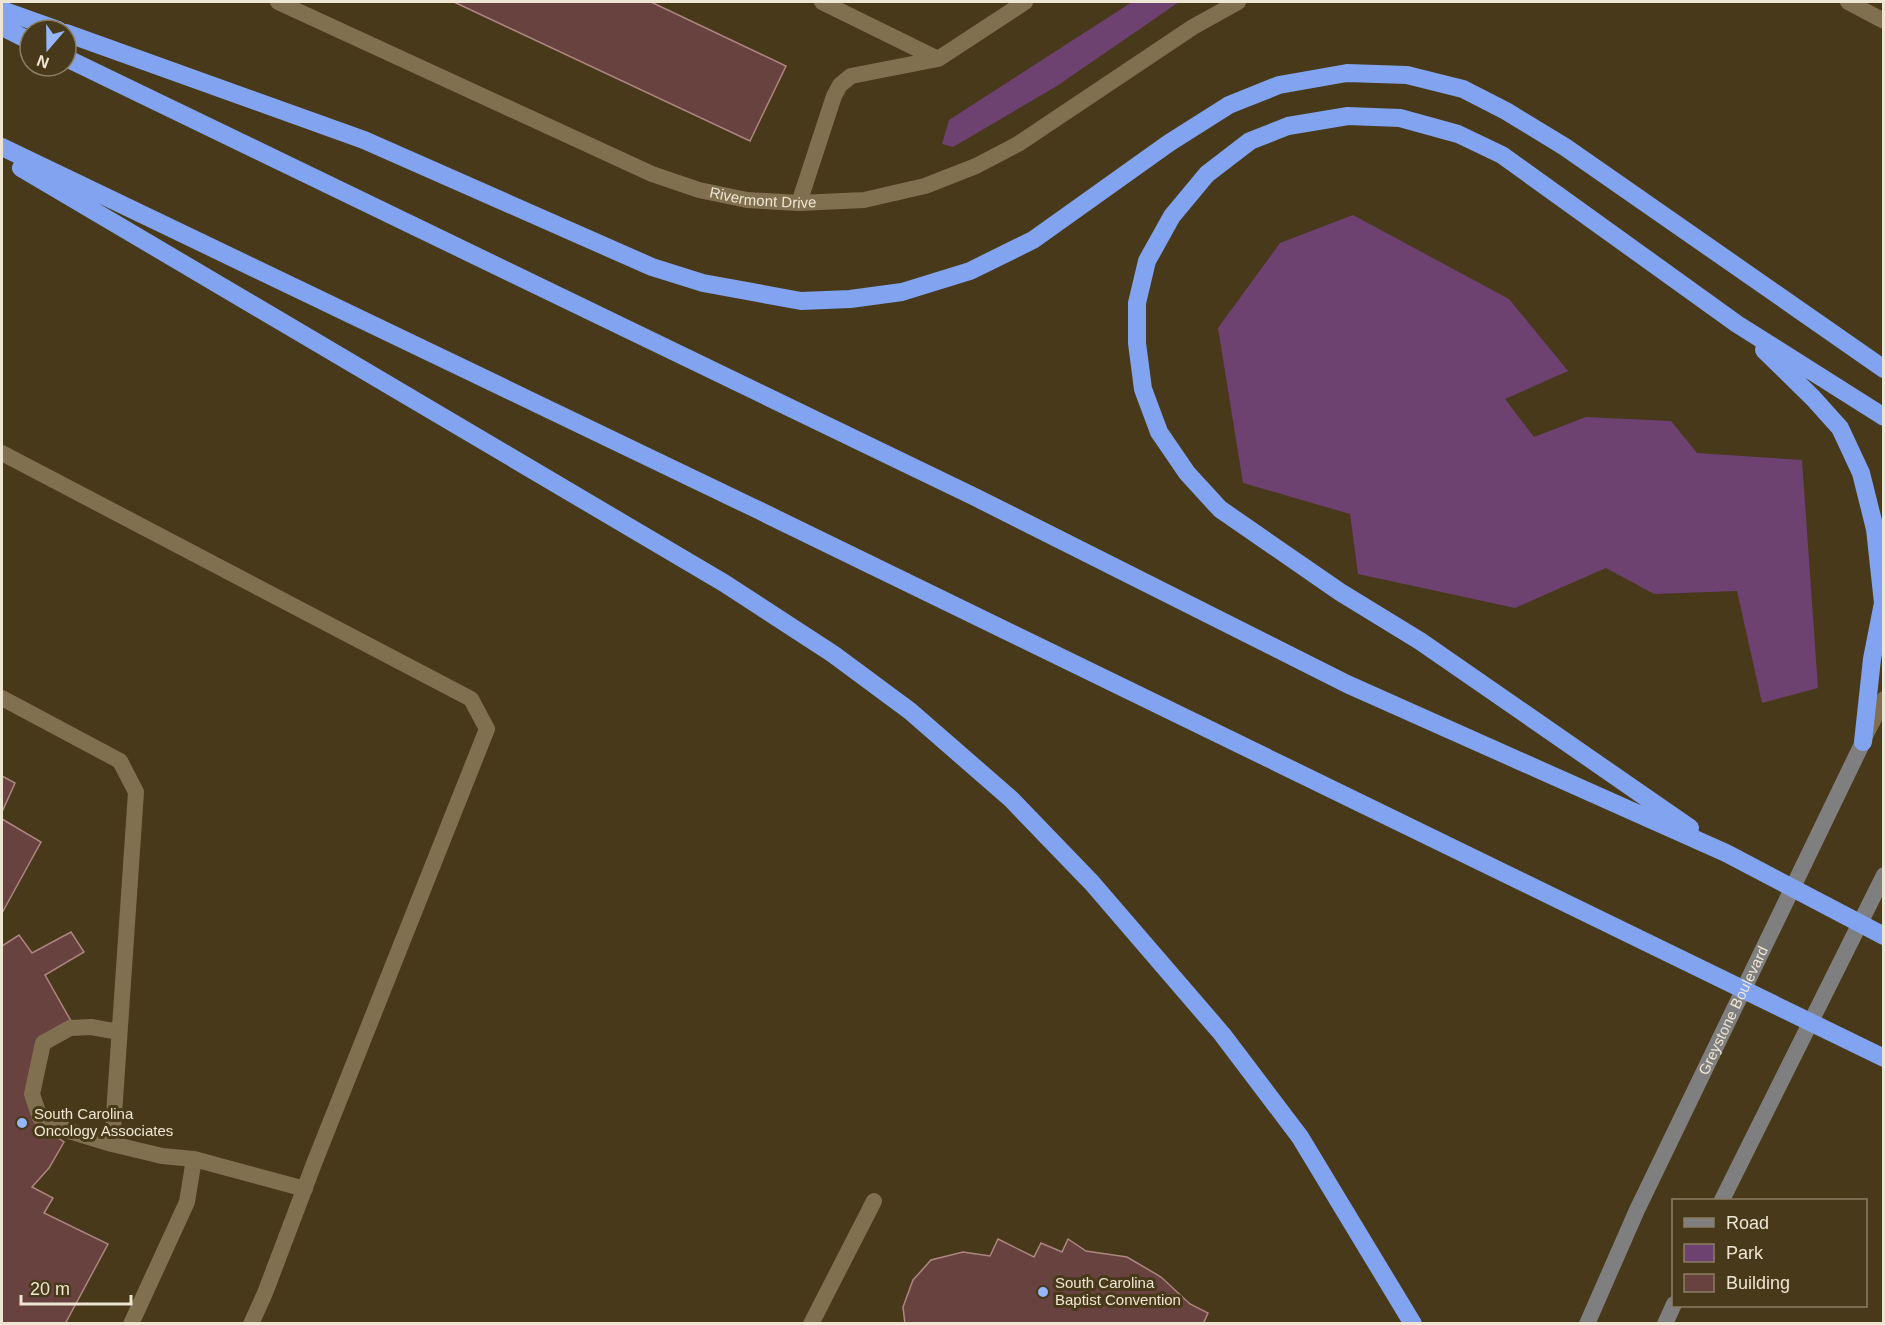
<svg xmlns="http://www.w3.org/2000/svg" width="1885" height="1325" viewBox="0 0 1885 1325" font-family="Arial,sans-serif">
  <rect width="100%" height="100%" fill="#473919"/>
  <!-- green -->
  <path fill="#6d4170" d="M1132,2H1179L1057,86L953,147L942,144L949,120Z
    M1353,215L1509,299L1568,371L1505,399L1534,437L1586,417L1671,421L1697,453L1802,460L1818,688L1762,703L1737,591L1654,594L1606,568L1515,608L1358,574L1350,514L1243,483L1218,328L1280,243Z"/>
  <!-- building -->
  <path fill="#67423f" stroke="#ae8580" stroke-width="1.5" d="M454,2H651L786,66L750,141Z
    M2,776L15,783L2,812Z
    M2,819L41,842L2,913Z
    M71,932L84,952L45,975L71,1021L30,1071L44,1128L64,1142L49,1168L32,1187L53,1198L44,1213L108,1244L65,1324H2V946L19,935L32,953Z
    M998,1239L1034,1257L1041,1243L1062,1252L1068,1239L1086,1251L1127,1257L1161,1277L1190,1304L1208,1313L1203,1324H905L903,1307L913,1280L931,1260L963,1252L990,1256Z"/>
  <g fill="none" stroke-linecap="round" stroke-linejoin="round">
    <!-- service -->
    <path stroke="#80704f" stroke-width="16" d="M822,2L938,59
      M799,203L834,96L840,85L851,76L938,59L1025,2
      M2,453L471,699L487,729L315,1161L265,1293L251,1324
      M2,698L120,761L136,792L112,1144L162,1156L194,1159L187,1202L131,1324
      M112,1144L69,1131L40,1118L32,1094L43,1043L70,1028L91,1027L119,1032
      M194,1159L305,1189
      M811,1324L874,1201"/>
    <!-- minor -->
    <g stroke="#80704f" stroke-width="16">
      <path id="s1" d="M278,2L652,174L699,190L747,200L799,203L864,200L925,186L976,166L1018,144L1193,27L1238,2"/>
      <path d="M1848,2L1884,21"/>
      <path d="M1865,736L1884,699"/>
    </g>
    <!-- secondary -->
    <g stroke="#807f7f" stroke-width="16">
      <path d="M1722,1200L1884,875"/>
      <path id="s2" d="M1587,1324L1637,1210L1863,742"/>
      <path d="M1665,1324L1674,1304"/>
    </g>
    <!-- motorway -->
    <path stroke="#81a3f0" stroke-width="18" d="M2,10L58,30
      M2,27L30,41
      M66,33L364,140L652,267L703,283L801,301L850,299L902,292L970,271L1033,240L1169,143L1229,105L1279,85L1347,73L1407,75L1463,89L1506,111L1565,147L1884,369
      M66,58L977,498L1347,684L1726,853L1884,936
      M2,147L752,507L1884,1058
      M21,168L724,583L833,654L910,711L1011,799L1092,883L1222,1034L1300,1137L1413,1324
      M1764,350L1813,398L1840,428L1861,473L1875,529L1883,603L1872,659L1863,742
      M1690,828L1420,641L1340,592L1220,509L1187,473L1159,432L1143,389L1137,343V303L1147,261L1172,216L1207,174L1250,141L1288,126L1348,116L1400,118L1458,134L1502,155L1737,324L1884,417"/>
  </g>
  <!-- markers -->
  <g fill="#96b6fd" stroke="#473919" stroke-width="2">
    <circle cx="22" cy="1123" r="6"/>
    <circle cx="1043" cy="1292" r="6"/>
  </g>
  <g text-anchor="middle" stroke-width="6" stroke-linejoin="round" paint-order="stroke">
    <!-- street labels -->
    <g font-size="15" fill="#eee5d3" stroke="#473919">
      <text dy="5" stroke="none"><textPath href="#s1" startOffset="526">Rivermont Drive</textPath></text>
      <text dy="5" stroke="none"><textPath href="#s2" startOffset="346">Greystone Boulevard</textPath></text>
    </g>
    <!-- poi labels -->
    <g font-size="15" fill="#eee5d3" stroke="#473919" text-anchor="start">
      <text x="34" y="1119">South Carolina<tspan x="34" dy="17">Oncology Associates</tspan></text>
      <text x="1055" y="1288">South Carolina<tspan x="1055" dy="17">Baptist Convention</tspan></text>
    </g>
  </g>
  <!-- border -->
  <rect width="1885" height="1325" fill="none" stroke="#eee5d3" stroke-width="6"/>
  <!-- legend -->
  <rect x="1672" y="1199" width="195" height="108" fill="#473919" stroke="#8a7e63" stroke-width="1.5"/>
  <rect x="1684" y="1218" width="30" height="9" fill="#807f7f" stroke="#8a7e63" stroke-width="1.5"/>
  <text x="1726" y="1229" font-size="18" fill="#eee5d3">Road</text>
  <rect x="1684" y="1244" width="30" height="18" fill="#6d4170" stroke="#8a7e63" stroke-width="1.5"/>
  <text x="1726" y="1259" font-size="18" fill="#eee5d3">Park</text>
  <rect x="1684" y="1274" width="30" height="18" fill="#67423f" stroke="#8a7e63" stroke-width="1.5"/>
  <text x="1726" y="1289" font-size="18" fill="#eee5d3">Building</text>
  <!-- north arrow -->
  <g transform="translate(48 48) rotate(200)"><circle r="28" fill="#473919" stroke="#8a7e63" stroke-width="1.5"/>
  <path d="M0-4.5L10 22L0 15L-10 22Z" fill="#96b6fd"/>
  <text y="-9" font-size="16" font-weight="bold" text-anchor="middle" fill="#eee5d3">N</text>
  </g>
  <!-- scale -->
  <path d="M21 1295v9h110v-9" fill="none" stroke="#eee5d3" stroke-width="3"/>
  <text x="30" y="1295" font-size="18" fill="#eee5d3" stroke="#473919" stroke-width="4.5" paint-order="stroke">20 m</text>
</svg>
